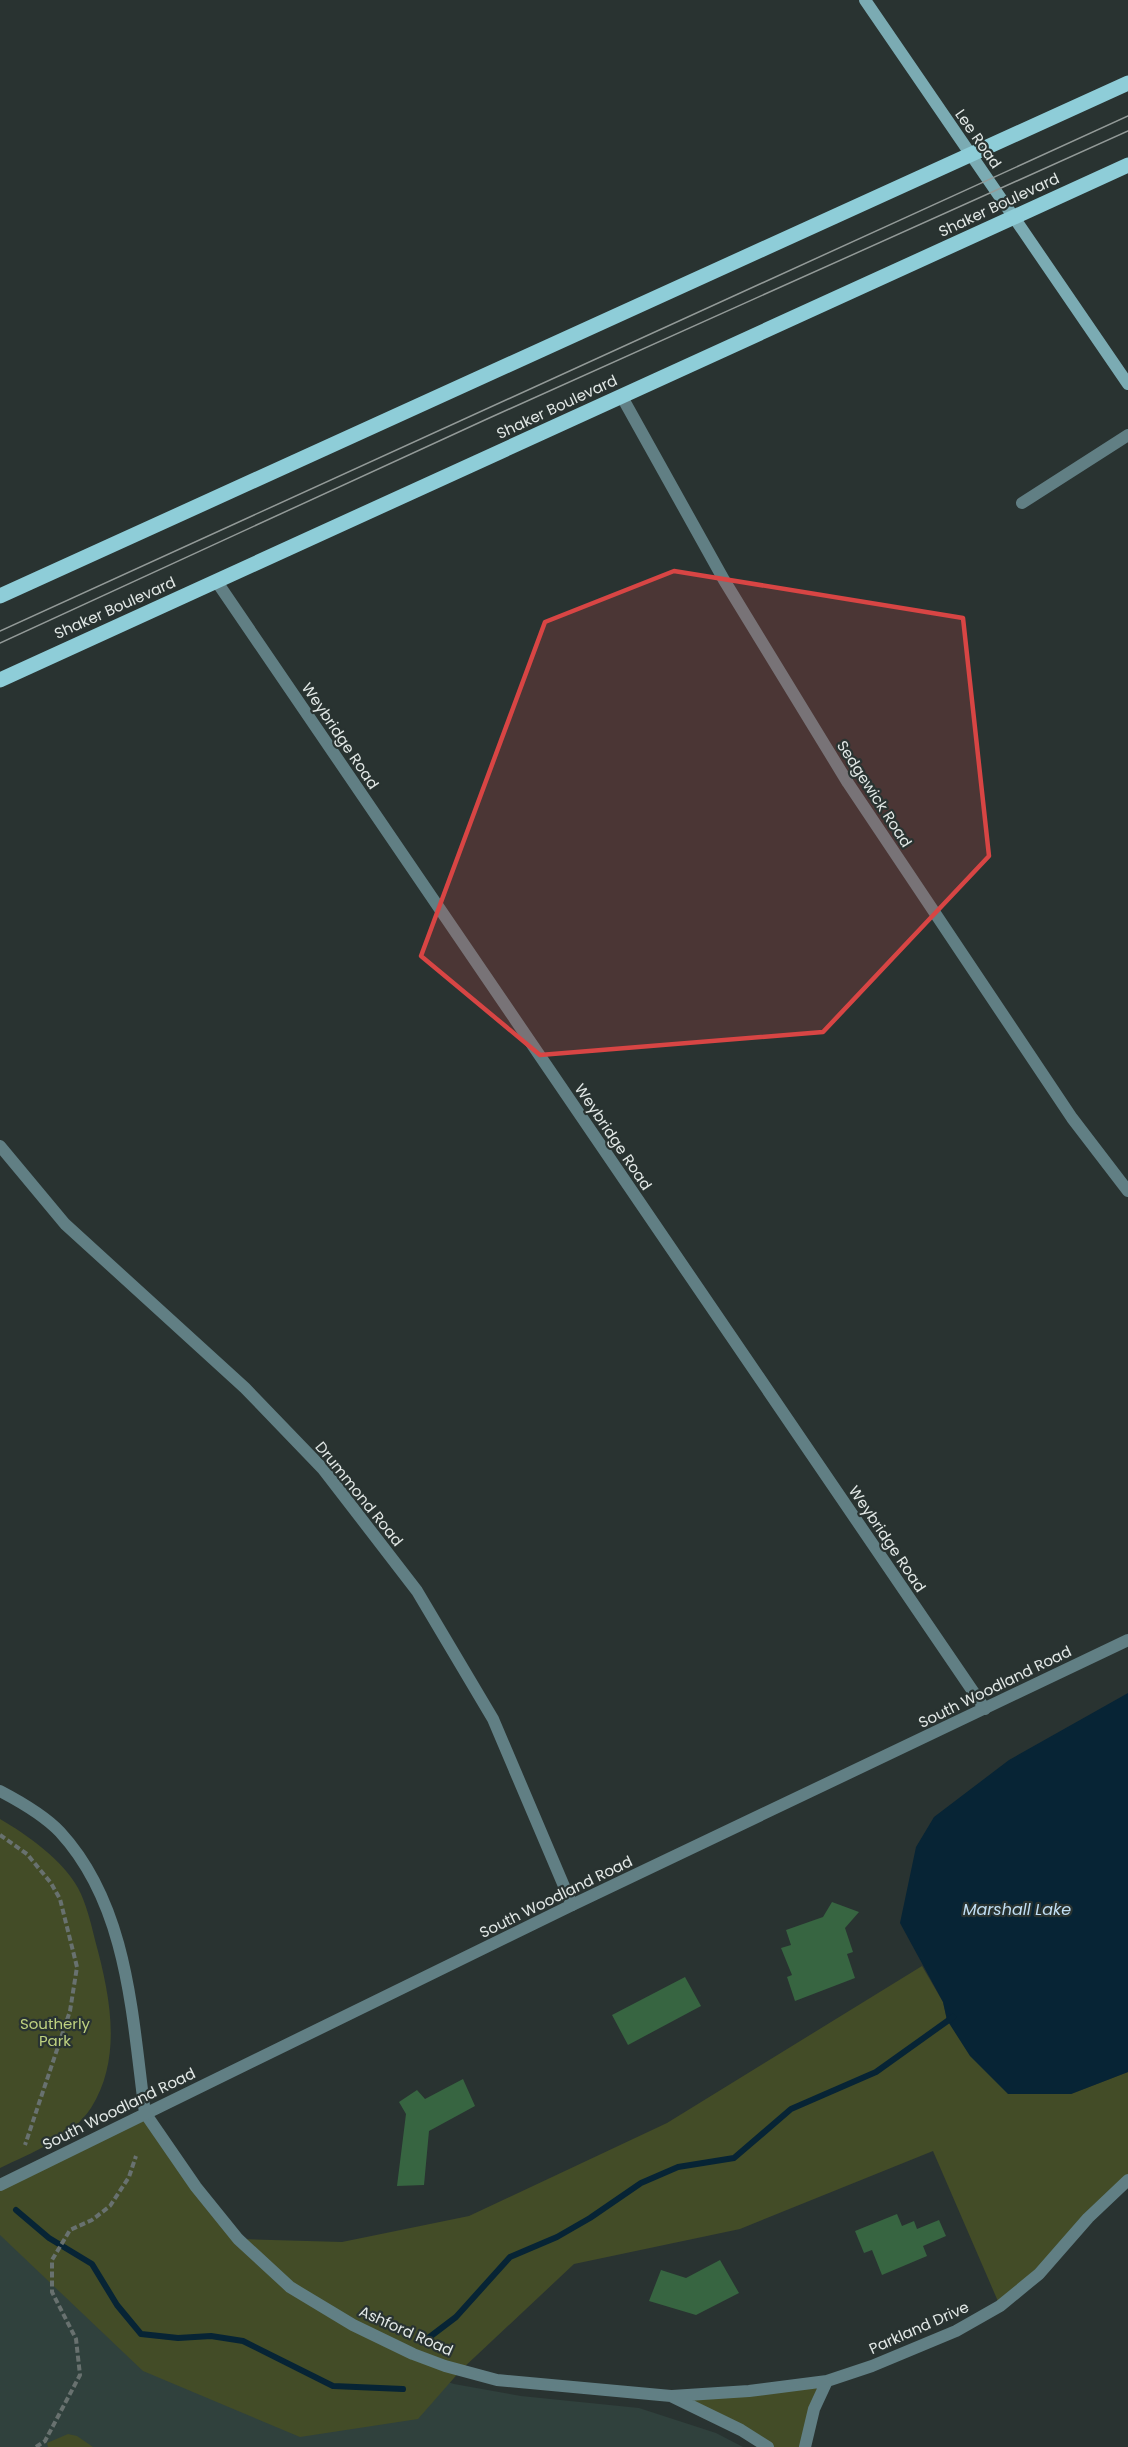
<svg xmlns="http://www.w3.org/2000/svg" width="1128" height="2447" viewBox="0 0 1128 2447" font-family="Poppins,sans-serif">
  <rect width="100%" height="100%" fill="#293331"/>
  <!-- built -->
  <path fill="#30413d" d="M160,2160L374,2358L454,2384L521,2396L639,2408L716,2433L743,2447H0V2202Z"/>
  <!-- green -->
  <path fill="#434c27" d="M0,1819C26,1834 64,1861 78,1888C86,1903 91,1923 95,1940C110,1995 123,2057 91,2108C71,2138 31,2153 0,2168Z
    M922,1966L943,2002L947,2020L1071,2094L1128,2072V2180L1000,2306L933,2151L740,2229L574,2264L461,2370L418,2419L300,2437L143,2371L0,2235V2185L145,2113L238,2239L342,2242L469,2216L667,2123Z
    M827,2381L805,2447H768L671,2396Z
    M68,2434L77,2436L93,2447H48L47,2443Z"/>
  <!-- water -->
  <path fill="#072435" d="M1128,1693V2072L1071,2094H1008L970,2056L947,2020L943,2002L900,1923L916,1847L934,1817L1009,1760Z"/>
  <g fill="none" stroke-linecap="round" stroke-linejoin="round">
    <!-- stream -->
    <path stroke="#072435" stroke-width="6" d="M16,2210L49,2238L92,2264L117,2305L141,2334L178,2338L211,2336L243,2341L333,2386L403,2389
      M427,2339L456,2317L510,2257L557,2237L590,2218L641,2183L678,2167L734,2158L791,2109L876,2072L953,2017"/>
  </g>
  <!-- building -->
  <path fill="#376541" d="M832,1902L859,1912L845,1928L853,1952L847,1954L855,1978L795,2001L787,1977L792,1975L781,1948L791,1945L786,1930L823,1917Z
    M685,1977L701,2006L628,2045L612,2015Z
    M463,2079L475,2106L429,2131L424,2185L397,2186L406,2114L399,2102L417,2090L425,2099Z
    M897,2214L902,2226L914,2221L917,2229L939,2220L946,2236L923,2246L927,2256L882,2275L872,2250L864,2253L855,2231Z
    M720,2260L739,2293L696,2315L649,2301L661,2270L686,2278Z"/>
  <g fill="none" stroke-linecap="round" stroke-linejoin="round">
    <!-- path -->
    <path stroke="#68716f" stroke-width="4" stroke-dasharray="6 3" stroke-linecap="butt" d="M0,1835L27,1854L51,1883L60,1899L77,1967L70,2011L25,2145
      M36,2447L45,2441L80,2375L76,2339L52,2292V2260L70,2230L92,2220L110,2206L129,2177L136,2156"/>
    <!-- service -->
    <path stroke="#617f84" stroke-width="12" d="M1022,503L1128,435"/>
    <!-- minor -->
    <path stroke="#617f84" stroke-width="12" d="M622,397L724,580L848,783L1072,1118L1128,1191
      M217,582L985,1709
      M0,1146L65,1224L245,1388L323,1469L417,1591L493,1719L572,1905
      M145,2113L196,2187L238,2239L290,2287L353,2325L413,2354L445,2366L497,2380L671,2396L741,2430L768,2447
      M672,2396L749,2391L827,2381L872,2366L956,2331L1000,2306L1039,2274L1088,2218L1128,2180
      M805,2447L814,2409L827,2381"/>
    <!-- tertiary -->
    <path stroke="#617f84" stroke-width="12" d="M0,1791C21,1802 44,1815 60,1832C129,1907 132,2018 145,2113
      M0,2185L572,1905L1128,1640"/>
    <!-- secondary -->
    <path stroke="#7babb3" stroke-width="12" d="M865,0L1128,384"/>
    <!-- primary -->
    <path stroke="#8ecdd8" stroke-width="15" d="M0,596L1128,83
      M0,680L1128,165"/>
    <!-- tram -->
    <path stroke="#939a98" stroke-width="1.5" d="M0,631L1128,116
      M0,643L487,419L1128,131"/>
  </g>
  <!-- marked area -->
  <path fill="#d84544" fill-opacity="0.2" stroke="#d84544" stroke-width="4.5" stroke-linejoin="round" d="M674,571L963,618L989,856L823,1032L540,1055L421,956L545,622Z"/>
  <g text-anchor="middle" stroke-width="4.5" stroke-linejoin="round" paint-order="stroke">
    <!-- street labels -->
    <g font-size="15" fill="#e2e8e6" stroke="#293331">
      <text transform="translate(978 139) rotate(55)" y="5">Lee Road</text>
      <text transform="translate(999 205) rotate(-25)" y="5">Shaker Boulevard</text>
      <text transform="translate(557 407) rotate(-25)" y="5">Shaker Boulevard</text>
      <text transform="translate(115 608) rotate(-24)" y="5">Shaker Boulevard</text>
      <text transform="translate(340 736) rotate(56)" y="5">Weybridge Road</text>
      <text transform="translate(874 794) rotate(57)" y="5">Sedgewick Road</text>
      <text transform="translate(613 1137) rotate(56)" y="5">Weybridge Road</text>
      <text transform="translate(359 1494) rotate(51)" y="5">Drummond Road</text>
      <text transform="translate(887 1539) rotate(56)" y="5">Weybridge Road</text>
      <text transform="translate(995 1687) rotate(-26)" y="5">South Woodland Road</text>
      <text transform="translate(556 1897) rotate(-26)" y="5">South Woodland Road</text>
      <text transform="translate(119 2109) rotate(-26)" y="5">South Woodland Road</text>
      <text transform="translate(919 2328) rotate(-24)" y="5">Parkland Drive</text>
      <text transform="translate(406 2331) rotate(24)" y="5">Ashford Road</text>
    </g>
    <!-- park labels -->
    <g font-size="15" fill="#bed180" stroke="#293331">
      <text x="55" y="2029">Southerly<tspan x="55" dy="17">Park</tspan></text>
    </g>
    <!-- water labels -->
    <g font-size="16" font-style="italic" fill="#c1dff4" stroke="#293331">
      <text x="1017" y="1915">Marshall Lake</text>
    </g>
  </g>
</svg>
